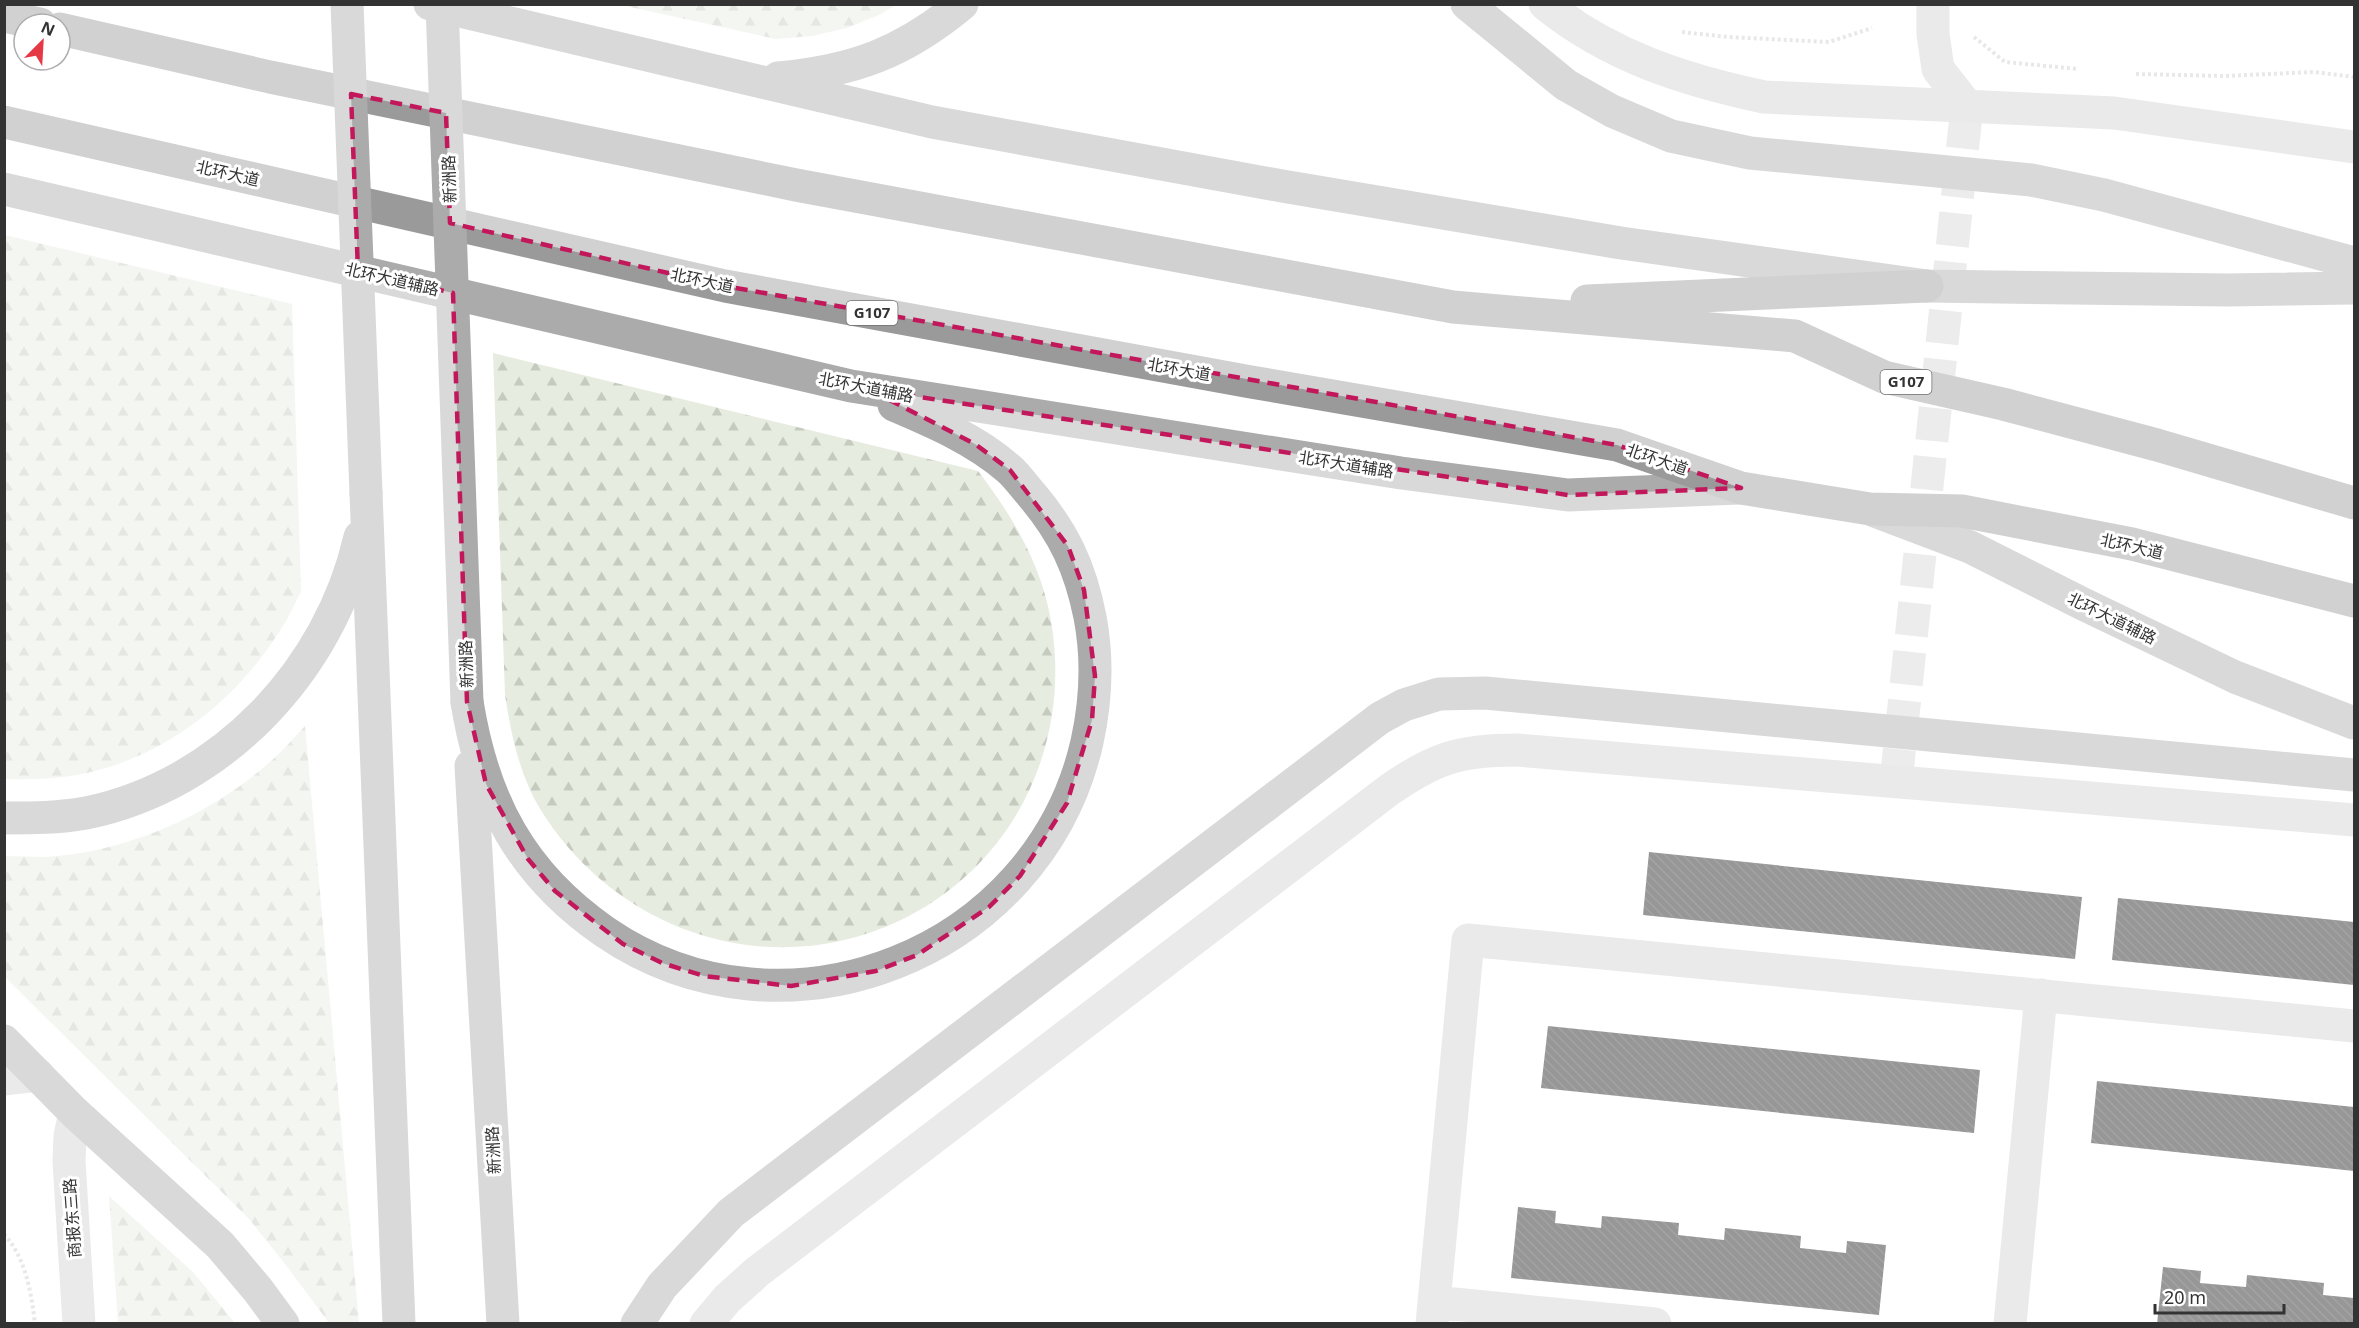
<svg xmlns="http://www.w3.org/2000/svg" width="2359" height="1328" viewBox="0 0 2359 1328" font-family="'Noto Sans','Noto Sans SC',sans-serif">
  <defs>
    <pattern id="forest-firs" width="22" height="20" patternUnits="userSpaceOnUse" patternTransform="scale(1.5)"><rect width="22" height="20" fill="#e6ecdf"/><path d="M5 1l3.5 6h-7zM16 11l3.5 6h-7z" fill="#c6cbc0"/></pattern>
    <pattern id="building-back-hatch" width="6" height="6" patternUnits="userSpaceOnUse" patternTransform="scale(1.5)"><rect width="6" height="6" fill="#1a1a1a"/><path d="M-1 5l2 2M0 0l6 6M5-1l2 2" fill="none" stroke="#333"/></pattern>
  </defs>
  <rect width="100%" height="100%" fill="#fff"/>
  <!-- forest -->
  <path fill="url(#forest-firs)" d="M621,5H896L881,14L847,28L812,36L776,39Z
    M5,235L292,304L301,591C261,681 176,757 77,775C53,779 29,780 5,779Z
    M493,353L978,471C1008,510 1035,554 1047,602C1078,730 1021,862 901,920C768,984 614,931 539,807C519,773 511,734 505,695Z
    M305,726L359,1323H329L289,1269L249,1219L5,977V856C18,856 32,857 46,857C127,852 209,816 270,762C282,751 294,738 305,726Z
    M109,1196L193,1272L235,1323H118Z"/>
  <!-- building -->
  <path fill="url(#building-back-hatch)" d="M1649,852L2082,897L2075,959L1643,915Z
    M2118,898L2354,922V985L2112,960Z
    M1548,1026L1980,1070L1974,1133L1541,1088Z
    M2097,1081L2354,1107V1171L2091,1143Z
    M1518,1207L1556,1211L1555,1223L1601,1228L1602,1216L1679,1223L1678,1235L1724,1240L1725,1228L1801,1236L1800,1248L1846,1253L1847,1241L1886,1245L1879,1315L1511,1278Z
    M2163,1267L2201,1271L2200,1283L2246,1287L2247,1275L2324,1283L2323,1295L2354,1298V1324H2157Z"/>
  <g fill="none" stroke-linecap="round" stroke-linejoin="round">
    <!-- minor-tunnel -->
    <path stroke="#d6d6d6" stroke-width="33" stroke-dasharray="33 16" stroke-linecap="butt" d="M1896,782L1967,106"/>
    <!-- path -->
    <path stroke="#cdcdcd" stroke-width="4" stroke-dasharray="3 3" stroke-linecap="butt" d="M1682,32L1728,37L1829,42L1872,28
      M1974,37L2005,62L2078,69
      M2136,74L2224,76L2314,72L2354,77
      M4,1234C26,1259 31,1291 35,1324"/>
    <!-- minor -->
    <path stroke="#d0d0d0" stroke-width="33" d="M1545,4C1609,56 1684,80 1764,97L2114,113L2354,147
      M1933,4V34L1938,69L1967,106
      M4,1079L38,1075
      M75,1113L70,1136L69,1161L79,1324
      M1434,1302L1655,1324
      M706,1324L727,1299L757,1272L1389,790C1435,758 1460,750 1517,750L2354,820
      M1432,1324L1468,940L2354,1026
      M2010,1324L2041,995"/>
    <!-- major -->
    <path stroke="#ababab" stroke-width="33" d="M430,4L932,122L1282,186L1621,243L1927,286L2228,290L2354,288
      M1467,4L1566,85L1612,111L1671,136L1750,153L2031,180L2104,195L2354,263
      M778,78C853,71 903,53 962,4
      M4,189L851,386L1401,473L1568,495L1739,488
      M366,493L399,1324
      M1875,511L1970,547L2083,604L2235,677L2354,723
      M467,702C483,801 521,874 605,932C785,1055 1039,954 1087,742C1096,701 1098,659 1090,617C1080,567 1064,533 1031,494C1024,486 1017,476 1009,469C976,440 934,422 894,405
      M471,766L503,1324
      M4,818C32,818 59,818 86,813C222,785 330,670 360,537
      M4,1041L75,1113L220,1245L258,1290L283,1324
      M637,1324L662,1286L731,1213L1380,718L1404,705L1439,694L1485,693L2354,775"/>
    <!-- highway -->
    <path stroke="#9a9a9a" stroke-width="33" d="M4,16L40,24
      M60,29L270,77L796,185L1453,307L1795,336L1884,377L2003,404L2157,445L2354,503
      M4,122L725,286L1251,382L1617,445L1741,488L1870,509L1962,511L2132,544L2354,601
      M1587,301L1927,286"/>
    <!-- major-bridge -->
    <path stroke="#ababab" stroke-width="33" d="M347,4L366,493
      M442,4L467,702"/>
  </g>
  <!-- marked area -->
  <path d="M0 0H2359V1328H0ZM351,94L446,113L450,223L725,286L1617,445L1741,488L1568,495L886,392L884,397L975,444L1010,470L1068,546L1084,590L1095,676L1092,720L1067,803L1020,876L989,907L917,955L876,971L791,986L704,976L662,963L623,944L555,891L528,859L486,784L467,702L453,293L358,271Z" fill="#fff" fill-opacity=".55" fill-rule="evenodd"/>
  <path fill="none" stroke="#c2185b" stroke-width="4.5" stroke-dasharray="12 8" stroke-linejoin="round" d="M351,94L446,113L450,223L725,286L1617,445L1741,488L1568,495L886,392L884,397L975,444L1010,470L1068,546L1084,590L1095,676L1092,720L1067,803L1020,876L989,907L917,955L876,971L791,986L704,976L662,963L623,944L555,891L528,859L486,784L467,702L453,293L358,271Z"/>
  <g text-anchor="middle" stroke-width="6" stroke-linejoin="round" paint-order="stroke">
    <!-- shield labels -->
    <g fill="#fff" stroke="#707070" stroke-width="1.5">
      <rect x="846.5" y="301" width="51" height="24" rx="4.5"/>
      <rect x="1880.5" y="370" width="51" height="24" rx="4.5"/>
    </g>
    <g font-size="15" font-weight="bold" fill="#333">
      <text x="872" y="318">G107</text>
      <text x="1906" y="387">G107</text>
    </g>
    <!-- street labels -->
    <g font-size="16" fill="#333" stroke="#fff">
      <text transform="translate(228 173) rotate(13)" y="6">北环大道</text>
      <text transform="translate(449 179) rotate(-92)" y="6">新洲路</text>
      <text transform="translate(392 279) rotate(13)" y="6">北环大道辅路</text>
      <text transform="translate(702 280) rotate(12)" y="6">北环大道</text>
      <text transform="translate(1179 369) rotate(10)" y="6">北环大道</text>
      <text transform="translate(866 387) rotate(11)" y="6">北环大道辅路</text>
      <text transform="translate(1657 459) rotate(19)" y="6">北环大道</text>
      <text transform="translate(1346 464) rotate(9)" y="6">北环大道辅路</text>
      <text transform="translate(2132 546) rotate(13)" y="6">北环大道</text>
      <text transform="translate(2112 618) rotate(26)" y="6">北环大道辅路</text>
      <text transform="translate(466 664) rotate(-92)" y="6">新洲路</text>
      <text transform="translate(493 1150) rotate(-93)" y="6">新洲路</text>
      <text transform="translate(72 1218) rotate(-94)" y="6">商报东三路</text>
    </g>
  </g>
  <!-- border -->
  <rect width="2359" height="1328" fill="none" stroke="#333333" stroke-width="12"/>
  <!-- north arrow -->
  <g transform="translate(42 42) rotate(24)"><circle r="28" fill="#ffffff" stroke="#adadad" stroke-width="1.5"/>
  <path d="M0-4.5L10 22L0 15L-10 22Z" fill="#e63946"/>
  <text y="-9" font-size="16" font-weight="bold" text-anchor="middle" fill="#333333">N</text>
  </g>
  <!-- scale -->
  <path d="M2155 1304v9h129v-9" fill="none" stroke="#333333" stroke-width="3"/>
  <text x="2164" y="1304" font-size="18" fill="#333333" stroke="#ffffff" stroke-width="4.5" paint-order="stroke">20 m</text>
</svg>
